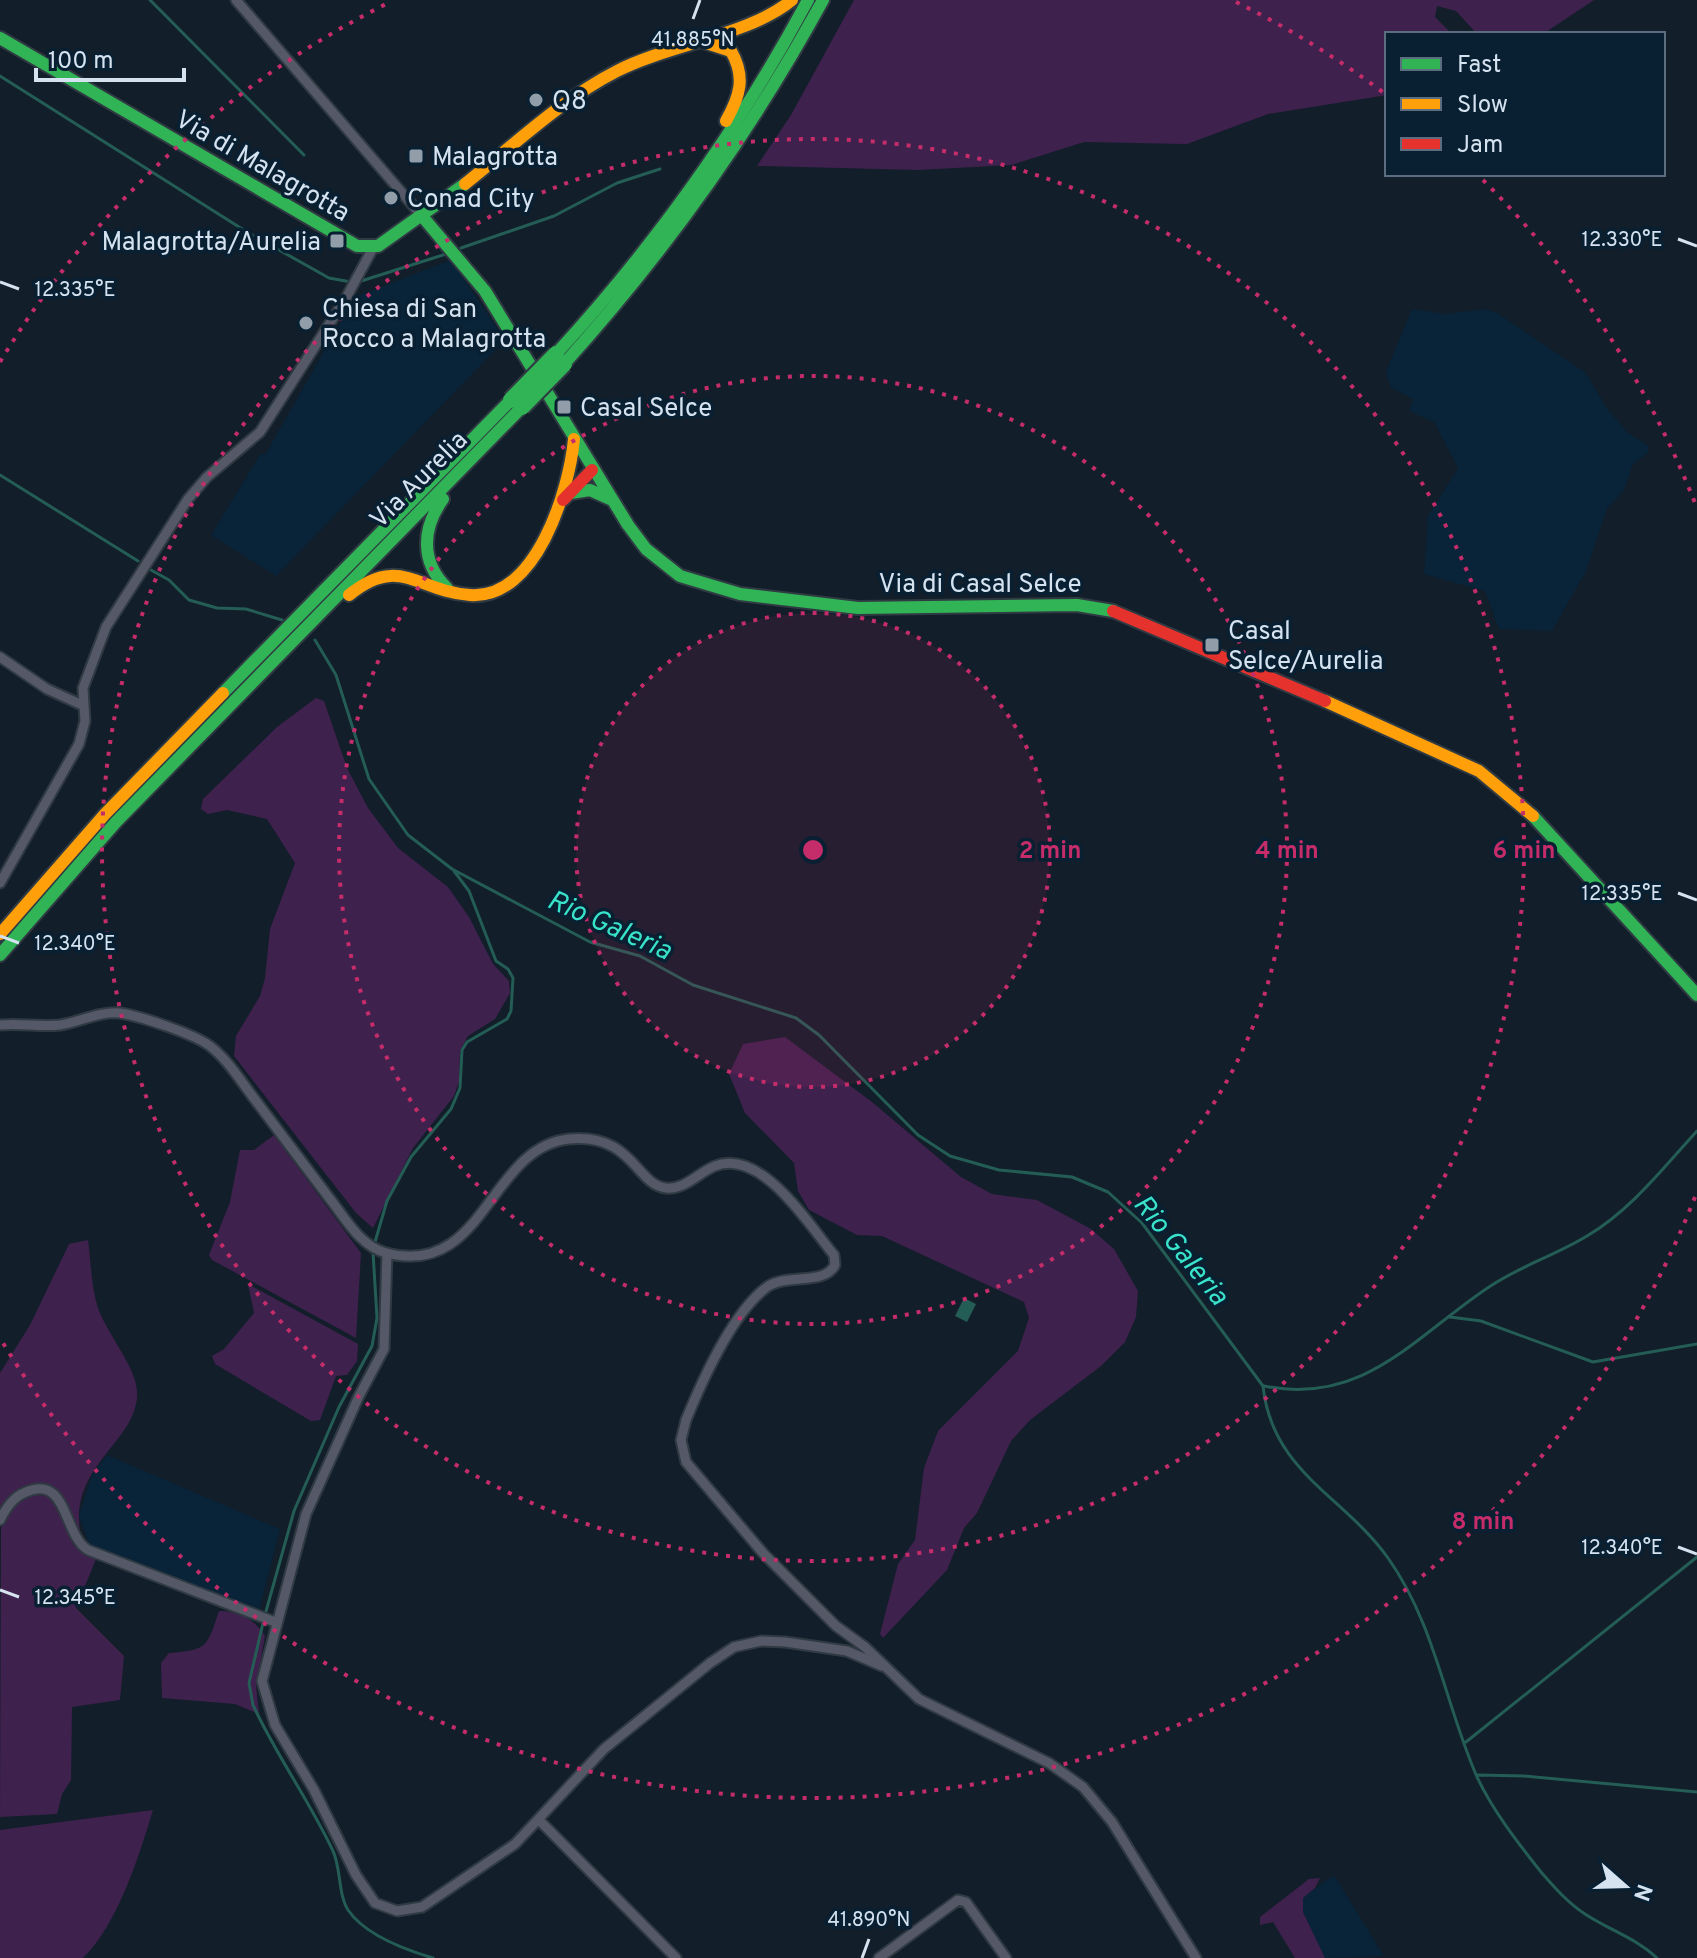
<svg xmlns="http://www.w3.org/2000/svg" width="1697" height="1958" viewBox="0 0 1697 1958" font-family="Overpass,sans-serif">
  <rect width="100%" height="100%" fill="#121e29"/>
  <!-- built -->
  <path fill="#092339" d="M451,260L505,340L276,576L211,535L261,453L265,455L355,297Z
    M1412,309L1445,314L1485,309L1497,313L1586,373L1606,407L1628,433L1649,446L1648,453L1633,464L1624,490L1607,509L1586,571L1552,631L1499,629L1485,591L1424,574L1428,516L1458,468L1434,422L1409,411L1413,399L1390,387L1386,371Z
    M107,1455L280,1529L258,1615L92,1552L79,1516L92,1475Z
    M1334,1875L1384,1956L1324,1958L1303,1912L1302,1898Z"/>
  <!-- green -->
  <path fill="#3f214e" d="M854,0H1594L1543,34H1477L1456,11L1437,6L1435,17L1452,34H1387V95L1268,114L1187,144L1084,142L1011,165L918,170L757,166L791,115Z
    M316,698L324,701L347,768L368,808L398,848L448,887L469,917L493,964L509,981L510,993L495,1019L468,1036L460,1051L459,1082L454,1096L413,1148L373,1228L356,1213L234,1056L236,1036L260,996L265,978L270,929L295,863L267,819L227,810L208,814L201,809L203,799L277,727Z
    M785,1037L872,1102L961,1177L992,1194L1037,1200L1091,1229L1114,1249L1138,1291L1136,1317L1125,1342L1101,1366L1030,1420L1011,1441L977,1513L964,1528L947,1570L883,1638L880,1634L898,1564L915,1540L924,1468L938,1431L1018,1351L1029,1318L1024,1302L882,1236L857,1235L809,1210L798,1191L794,1163L745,1113L729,1074L743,1044Z
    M274,1135L361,1253L356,1338L212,1260L209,1255L230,1202L240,1150H254Z
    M88,1240C91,1261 91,1287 98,1308C106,1332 136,1367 137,1391C140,1440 70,1464 80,1530L75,1529L45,1486L14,1492L0,1513V1373L30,1325L69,1244Z
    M248,1284L358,1344L357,1361L347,1375L336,1376L320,1420L311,1421L215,1364L212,1356L224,1349L254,1313Z
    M32,1493L53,1498L74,1546L96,1559L76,1608L124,1656L120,1700L72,1707L71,1780L62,1794L57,1814L0,1817L1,1528L11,1508Z
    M219,1611C237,1610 256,1620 265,1636L256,1686L259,1714L235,1704L162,1698L161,1663L169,1653C208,1650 207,1647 219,1611Z
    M153,1810C139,1856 118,1924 83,1958H0V1830Z
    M1320,1878L1315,1888L1303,1898V1912L1325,1958H1295L1273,1922L1260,1925V1917L1309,1879Z"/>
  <!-- water -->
  <path fill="#245d55" d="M964,1298L976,1304L967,1322L955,1316Z"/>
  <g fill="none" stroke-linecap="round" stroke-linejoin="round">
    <!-- stream -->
    <path stroke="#245d55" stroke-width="3" d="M150,0L304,155
      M0,76L247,232L329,278L351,282
      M461,248L554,216L617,183L660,169
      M358,282L446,254
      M0,475L138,561
      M151,570L169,580L189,600L217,608L246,609L282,620
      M315,640L336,675L369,779L408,835L452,869L590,942L640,956L693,985L796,1018L819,1035L918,1135L950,1156L999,1170L1072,1177L1108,1192L1142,1223L1263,1386C1272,1472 1344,1496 1388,1558C1435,1624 1445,1704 1477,1777C1493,1811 1518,1843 1541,1872C1554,1887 1568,1903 1585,1914C1609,1930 1636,1938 1657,1958
      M375,1242L387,1201L411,1157L451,1109L460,1088L462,1050L467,1042L507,1019L511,1011L513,978L508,969L496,961L469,891L454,871
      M1450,1317L1481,1321L1593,1362L1697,1344
      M1264,1386C1364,1406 1415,1336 1489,1287C1520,1266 1556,1255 1587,1236C1631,1210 1663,1168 1697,1131
      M265,1615L294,1511L339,1407L372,1346L377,1318L373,1252
      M263,1623L249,1683L253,1705C276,1755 309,1800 333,1851C341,1868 338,1894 348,1910C365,1935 406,1950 433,1958
      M1466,1742L1697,1557
      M1478,1775L1524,1776L1697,1792"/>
    <defs>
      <path id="street" d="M236,0L422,216
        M0,657L47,689L82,705
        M0,883L79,744L85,721L83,688L106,627L188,499L207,477L260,432L346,298L373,248
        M0,1025C20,1023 40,1027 60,1025C79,1022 100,1011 120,1013C140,1016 194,1034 210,1046C228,1060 240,1080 253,1097C279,1131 304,1165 330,1199C345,1218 360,1246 386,1253C485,1279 489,1147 569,1139C633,1133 636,1185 666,1188C685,1190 699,1172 715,1166C762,1148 809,1225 834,1255L835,1265C824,1286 786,1273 767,1287C733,1312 702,1381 686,1420L681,1440L686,1462L763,1553L836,1626L865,1647L919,1699L1049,1763L1083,1787L1112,1822L1196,1958
        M387,1253L384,1349L359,1396L306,1514L262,1681L275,1725L314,1790L356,1875L375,1903L397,1911L422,1907L515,1844L604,1749L710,1663L734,1647L761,1641L785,1642L847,1651L882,1666
        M0,1520C6,1508 13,1497 26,1492C68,1474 63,1535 88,1550L275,1622
        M540,1821L676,1958
        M879,1958L958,1900L966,1902L1006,1958"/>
      <path id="fast" d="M0,38L357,246H378L465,184
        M422,216L485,291L628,525L646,549L680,576L740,594L858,608L1077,605L1113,611
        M556,354C655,246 739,129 808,0
        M564,364C665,252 751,132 823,0
        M571,493L590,490L610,499
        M443,499C422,528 420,562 447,588
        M223,693L511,400
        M1533,816L1697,995
        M0,955L116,822L522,407"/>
      <path id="slow" d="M697,40L731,51C746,77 740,96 726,121
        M465,184C514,145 562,99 617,71C670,44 750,35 792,0
        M349,595C399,554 417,591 470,595C536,600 569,491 574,439
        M1325,701L1479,771L1533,816
        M0,934L105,814L223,693"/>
      <path id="jam" d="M563,500L592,470
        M1113,611L1325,701"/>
    </defs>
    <!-- street casing -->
    <use href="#street" stroke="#2f3a43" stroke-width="13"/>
    <!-- fast casing -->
    <use href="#fast" stroke="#2f3a43" stroke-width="16"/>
    <!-- slow casing -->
    <use href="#slow" stroke="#2f3a43" stroke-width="16"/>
    <!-- jam casing -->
    <use href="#jam" stroke="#2f3a43" stroke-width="16"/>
    <!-- street -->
    <use href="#street" stroke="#555867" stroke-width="9"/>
    <!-- fast -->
    <use href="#fast" stroke="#30b455" stroke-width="12"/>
    <!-- slow -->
    <use href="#slow" stroke="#ff9f0a" stroke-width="12"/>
    <!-- jam -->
    <use href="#jam" stroke="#e5322d" stroke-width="12"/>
    <defs>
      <path id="fast-bridge" d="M511,400L556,354
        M522,407L564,364"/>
    </defs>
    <!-- fast-bridge casing -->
    <use href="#fast-bridge" stroke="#2f3a43" stroke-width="20" stroke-linecap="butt"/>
    <!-- fast-bridge -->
    <use href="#fast-bridge" stroke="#30b455" stroke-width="16"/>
  </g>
  <!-- ticks -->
  <path fill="none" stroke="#d5e3f0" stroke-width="3" d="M693,19L700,0M1678,239L1697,246M0,282L19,289M1678,893L1697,900M0,936L19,943M1678,1547L1697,1554M0,1590L19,1597M862,1958L869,1939"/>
  <!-- distance rings -->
  <circle cx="813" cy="850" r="237" fill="#c42c6a" fill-opacity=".12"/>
  <g fill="none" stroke="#c42c6a" stroke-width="4" stroke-dasharray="4 8">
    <circle cx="813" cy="850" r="237"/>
    <circle cx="813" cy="850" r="474"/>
    <circle cx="813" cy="850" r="711"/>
    <path d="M1695 1197A948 948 0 0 1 0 1338M0 362A948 948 0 0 1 390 2M1236 2A948 948 0 0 1 1384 93M1483 180A948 948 0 0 1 1695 503"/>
  </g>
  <!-- markers -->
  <g fill="#919eaa" stroke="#091f32" stroke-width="3">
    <circle cx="536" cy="100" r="8"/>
    <rect x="408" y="148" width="16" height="16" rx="4"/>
    <circle cx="391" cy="198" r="8"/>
    <rect x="329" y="233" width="16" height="16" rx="4"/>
    <circle cx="306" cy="323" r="8"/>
    <rect x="556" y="399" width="16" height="16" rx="4"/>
    <rect x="1204" y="637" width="16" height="16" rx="4"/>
  </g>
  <g text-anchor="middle" stroke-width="7" stroke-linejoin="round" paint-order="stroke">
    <!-- poi labels -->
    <g font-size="26" fill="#d5e3f0" stroke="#091f32" text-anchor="start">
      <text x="552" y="109">Q8</text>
      <text x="432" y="165">Malagrotta</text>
      <text x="407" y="207">Conad City</text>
      <text x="321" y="250" text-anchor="end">Malagrotta/Aurelia</text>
      <text x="322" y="317">Chiesa di San<tspan x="322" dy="30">Rocco a Malagrotta</tspan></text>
      <text x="580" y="416">Casal Selce</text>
      <text x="1228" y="639">Casal<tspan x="1228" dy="30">Selce/Aurelia</tspan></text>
    </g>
    <!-- street labels -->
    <g font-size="26" fill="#d5e3f0" stroke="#091f32">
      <text transform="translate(263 165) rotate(30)" y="9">Via di Malagrotta</text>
      <text transform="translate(418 479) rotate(-45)" y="9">Via Aurelia</text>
      <text x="980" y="592">Via di Casal Selce</text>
    </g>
    <!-- water labels -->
    <g font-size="28" font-style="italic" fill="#39e3ca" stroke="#091f32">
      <text transform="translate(610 924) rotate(24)" y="10">Rio Galeria</text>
      <text transform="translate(1182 1249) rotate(51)" y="10">Rio Galeria</text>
    </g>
  </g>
  <g font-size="20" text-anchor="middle" fill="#d5e3f0" stroke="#091f32" stroke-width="7" stroke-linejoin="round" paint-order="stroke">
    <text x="693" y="46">41.885°N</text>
    <text x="1622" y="246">12.330°E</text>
    <text x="75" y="296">12.335°E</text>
    <text x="1622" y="900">12.335°E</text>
    <text x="75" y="950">12.340°E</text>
    <text x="1622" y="1554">12.340°E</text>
    <text x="75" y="1604">12.345°E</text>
    <text x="869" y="1926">41.890°N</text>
  </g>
  <circle cx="813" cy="850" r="12" fill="#c42c6a" stroke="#091f32" stroke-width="4"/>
  <g font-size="24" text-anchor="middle" font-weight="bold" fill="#c42c6a" stroke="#091f32" stroke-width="7" stroke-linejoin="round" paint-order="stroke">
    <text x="1050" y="858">2 min</text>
    <text x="1287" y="858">4 min</text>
    <text x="1524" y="858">6 min</text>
    <text x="1483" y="1529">8 min</text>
  </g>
  <!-- legend -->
  <rect x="1385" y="32" width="280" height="144" fill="#091f32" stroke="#5b6d7e" stroke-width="2"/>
  <rect x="1401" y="58" width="40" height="12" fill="#30b455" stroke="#5b6d7e" stroke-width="2"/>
  <text x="1457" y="72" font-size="24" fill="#d5e3f0">Fast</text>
  <rect x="1401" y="98" width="40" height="12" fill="#ff9f0a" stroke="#5b6d7e" stroke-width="2"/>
  <text x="1457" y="112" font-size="24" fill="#d5e3f0">Slow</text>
  <rect x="1401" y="138" width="40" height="12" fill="#e5322d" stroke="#5b6d7e" stroke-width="2"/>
  <text x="1457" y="152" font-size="24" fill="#d5e3f0">Jam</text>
  <!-- north arrow -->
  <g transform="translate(1625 1886) rotate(110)" stroke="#091f32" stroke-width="6" paint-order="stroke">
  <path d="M0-6L14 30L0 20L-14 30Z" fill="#d5e3f0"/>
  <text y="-12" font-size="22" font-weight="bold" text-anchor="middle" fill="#d5e3f0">N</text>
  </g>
  <!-- scale -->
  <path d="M36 68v12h148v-12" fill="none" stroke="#d5e3f0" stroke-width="4"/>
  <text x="48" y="68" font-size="24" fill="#d5e3f0" stroke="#091f32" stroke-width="6" paint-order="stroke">100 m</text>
</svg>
